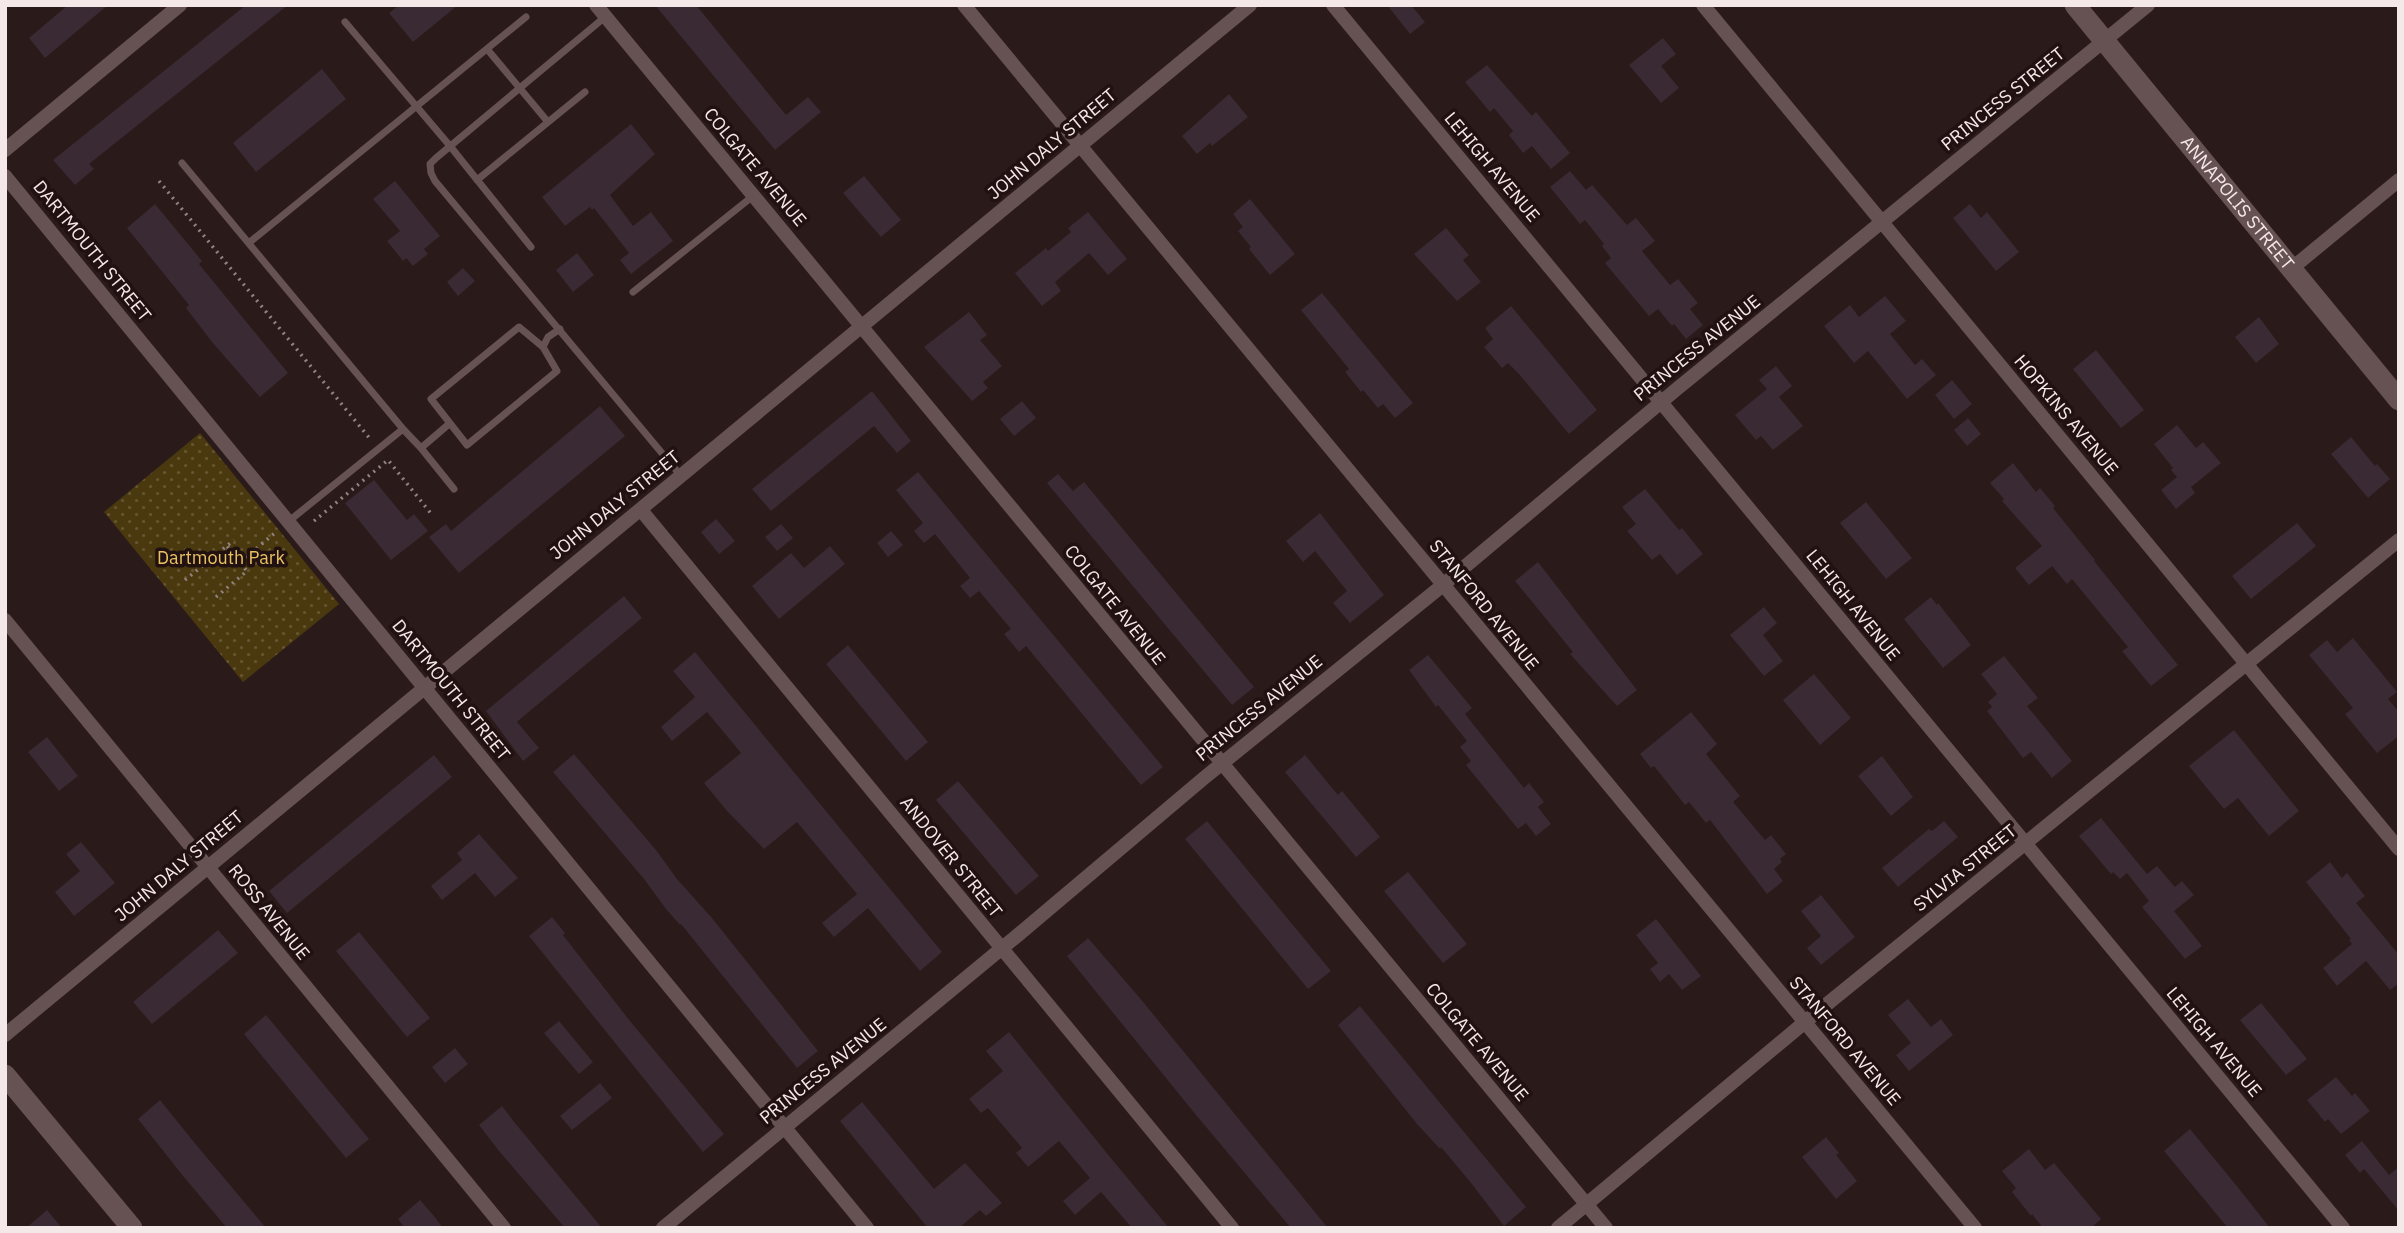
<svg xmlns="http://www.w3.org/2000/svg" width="2404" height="1233" viewBox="0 0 2404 1233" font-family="'IBM Plex Sans',sans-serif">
  <defs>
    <pattern id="park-dots" width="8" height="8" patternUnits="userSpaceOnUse" patternTransform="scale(1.75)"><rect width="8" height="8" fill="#4a390e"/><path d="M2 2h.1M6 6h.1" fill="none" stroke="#655631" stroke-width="1.8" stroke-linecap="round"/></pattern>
  </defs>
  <rect width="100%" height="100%" fill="#2b1a1a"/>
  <!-- park -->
  <path fill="url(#park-dots)" d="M200,433L339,604L243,682L104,512Z"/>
  <!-- building -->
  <path fill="#392a33" d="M68,5H108L45,58L29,38Z
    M246,5H288L89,164L94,169L75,185L53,160Z
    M399,5H458L413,42L389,13Z
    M655,5H696L786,115L808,97L821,112L775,150Z
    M1387,5H1411L1425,22L1410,34Z
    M1663,38L1676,54L1661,66L1679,88L1661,103L1629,65Z
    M1487,65L1532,116L1536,112L1570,153L1551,169L1532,146L1523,153L1509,135L1513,131L1494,108L1490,112L1465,82Z
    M322,69L346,99L256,172L233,143Z
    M1229,94L1248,117L1212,146L1210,143L1197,154L1182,136Z
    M631,124L655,154L610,195L633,226L651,212L673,241L631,274L620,260L629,253L594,208L592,210L590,207L565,226L542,197Z
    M1570,171L1586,190L1592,185L1627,225L1636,218L1655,241L1642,251L1670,285L1678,279L1698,303L1690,309L1703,325L1686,339L1674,324L1672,326L1658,309L1649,316L1605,263L1611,258L1602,246L1604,244L1585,220L1580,224L1550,187Z
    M864,176L901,220L881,237L843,193Z
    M395,181L440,236L424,249L428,254L413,266L406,258L403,261L387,241L400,231L373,199Z
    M1250,199L1295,254L1270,275L1249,249L1251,247L1238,231L1243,227L1233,214Z
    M155,204L202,261L199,264L288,373L260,397L212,342L186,308L189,305L127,228Z
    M1970,204L1981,218L1987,212L2019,252L1996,271L1953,218Z
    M1088,212L1127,259L1108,275L1089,253L1055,282L1061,291L1042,306L1015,273L1046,248L1048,251L1071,232L1068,228Z
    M1446,228L1469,255L1463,260L1481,282L1457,301L1414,254Z
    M577,253L594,275L573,292L556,270Z
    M463,268L475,281L458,296L447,282Z
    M1322,293L1413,403L1395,418L1383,404L1378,408L1363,390L1361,392L1345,372L1349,369L1301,310Z
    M1885,296L1906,321L1890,334L1915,365L1922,359L1936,375L1907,399L1868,351L1854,363L1824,326L1850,305L1859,317Z
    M1511,306L1597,410L1569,434L1519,374L1508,363L1502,368L1484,347L1493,339L1485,328Z
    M969,312L987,335L980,340L1002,366L983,382L988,388L972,401L924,347Z
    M2259,317L2279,344L2256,363L2235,337Z
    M2096,350L2144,410L2121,428L2073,369Z
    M1776,366L1792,386L1779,397L1803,426L1773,450L1761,436L1756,440L1735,415L1767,389L1759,380Z
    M1952,380L1972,404L1954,419L1935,395Z
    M872,391L911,441L897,453L874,426L771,511L752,489Z
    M1022,401L1036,418L1014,436L1000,419Z
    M600,406L625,436L459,573L429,537L446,524L451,531Z
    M1968,418L1981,434L1967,446L1954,430Z
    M2177,425L2196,448L2203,442L2221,463L2191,487L2195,493L2176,509L2161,490L2177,477L2171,470L2173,468L2154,444Z
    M2351,437L2375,466L2377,464L2390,479L2368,498L2331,454Z
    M2013,463L2036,492L2040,488L2055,506L2053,508L2095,560L2094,561L2178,665L2151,686L2122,651L2128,647L2072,579L2067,584L2052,566L2029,585L2015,568L2042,546L2002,501L2004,499L1990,483Z
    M918,472L1163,767L1141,785L1026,646L1019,652L1004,634L1011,629L979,591L970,598L960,586L970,578L935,534L924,543L914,531L923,523L896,490Z
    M1058,474L1073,491L1084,482L1254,687L1232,705L1047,483Z
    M374,480L407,520L414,514L428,531L391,560L345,503Z
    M1645,489L1679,530L1682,528L1703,554L1677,575L1660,554L1652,560L1627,531L1636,524L1622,507Z
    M1866,502L1912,558L1886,579L1840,523Z
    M1320,513L1384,595L1350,623L1333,603L1347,591L1315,551L1303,562L1286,541Z
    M716,519L735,541L719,554L701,532Z
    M2297,523L2316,546L2251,599L2232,576Z
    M781,524L793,538L777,551L765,537Z
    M891,531L903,545L888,557L877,543Z
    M830,546L845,564L779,619L752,586L791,553L804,568Z
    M1538,562L1637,690L1617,706L1570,654L1573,652L1515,581Z
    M624,596L642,618L519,720L517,722L539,748L523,761L486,711Z
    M1931,597L1937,605L1938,603L1971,645L1943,668L1904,619Z
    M1764,607L1777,623L1763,635L1783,661L1764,676L1730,635Z
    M2353,638L2397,692L2388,699L2399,712V736L2377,753L2345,714L2353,708L2309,655L2327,640L2337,652Z
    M848,645L928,742L906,761L826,664Z
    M695,652L942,952L920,971L868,908L834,937L822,923L857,894L797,822L764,849L727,811L704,783L741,753L707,712L672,741L661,727L695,697L673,671Z
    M1428,655L1472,708L1465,714L1524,788L1529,783L1544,802L1538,807L1551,824L1536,836L1526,823L1518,829L1466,765L1471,761L1460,747L1467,741L1438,705L1436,707L1409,670Z
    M2004,656L2038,698L2027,706L2072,761L2052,778L2031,752L2023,758L1987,711L1992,707L1988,702L1997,694L1981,674Z
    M1814,674L1851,718L1820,745L1783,700Z
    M1691,712L1717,744L1706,754L1740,796L1733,802L1765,840L1771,835L1786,854L1780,859L1782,862L1774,869L1783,881L1767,894L1710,820L1706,823L1689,802L1685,805L1654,766L1651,768L1640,754Z
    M2234,730L2299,811L2269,836L2238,798L2224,809L2189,766Z
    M47,737L78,776L59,791L28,752Z
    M574,754L656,850L677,879L712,918L818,1051L797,1068L681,924L680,925L666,909L644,879L553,772Z
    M434,755L452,777L287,913L269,891Z
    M1305,755L1338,795L1342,791L1380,837L1356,857L1285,772Z
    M1882,756L1913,797L1891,816L1858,776Z
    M958,781L1039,876L1016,895L936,800Z
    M2101,818L2147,874L2157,866L2175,887L2182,881L2194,895L2174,911L2202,946L2185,959L2142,907L2149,901L2127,873L2120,879L2113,872L2111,874L2079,836Z
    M1207,821L1331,971L1308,989L1185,839Z
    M1944,821L1958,837L1898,887L1882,868L1929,829L1932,831Z
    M479,834L518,878L495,897L475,873L442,900L431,886L462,860L457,853Z
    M81,842L115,883L74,916L55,892L80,871L66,854Z
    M2330,862L2342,878L2347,873L2365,896L2356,903L2399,955V983L2390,990L2366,961L2337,986L2323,968L2352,944L2349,940L2351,939L2306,882Z
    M1408,872L1467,944L1443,963L1384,891Z
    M1821,895L1855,937L1821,965L1807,948L1821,936L1801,911Z
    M552,917L565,933L563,935L630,1021L724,1134L703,1152L529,936Z
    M1656,919L1701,976L1682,990L1669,974L1660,982L1650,969L1658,963L1636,935Z
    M218,930L238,953L152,1024L133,1002Z
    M359,932L430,1018L407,1037L336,951Z
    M1088,938L1139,997L1328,1228H1291L1196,1115L1067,956Z
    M1908,999L1931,1027L1941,1019L1953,1035L1909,1071L1896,1055L1911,1043L1888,1015Z
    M2261,1003L2307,1059L2286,1075L2240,1020Z
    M1360,1006L1526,1207L1504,1226L1471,1183L1441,1147L1440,1149L1417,1124L1338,1025Z
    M266,1015L369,1139L346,1158L244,1034Z
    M559,1021L593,1062L579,1074L544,1033Z
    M1009,1032L1110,1157L1169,1228H1132L1101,1192L1075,1215L1063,1201L1090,1178L1059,1141L1028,1167L1016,1153L1022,1148L988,1108L981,1113L969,1099L1003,1071L986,1051Z
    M455,1048L468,1064L445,1083L432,1067Z
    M2336,1077L2352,1096L2355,1093L2370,1111L2341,1134L2328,1119L2325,1122L2307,1100Z
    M600,1083L612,1098L572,1130L560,1116Z
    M160,1100L193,1141L266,1228H227L183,1176L138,1119Z
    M862,1102L934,1189L965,1163L1002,1203L986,1216L980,1210L959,1228H928L840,1121Z
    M502,1106L515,1123L602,1228H565L499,1151L479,1125Z
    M2190,1129L2236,1185L2270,1228H2228L2164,1151Z
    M1826,1137L1839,1153L1836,1155L1857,1181L1836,1199L1802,1157Z
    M2362,1141L2389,1175L2399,1167V1211L2364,1169L2360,1173L2345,1155Z
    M2029,1149L2045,1170L2054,1163L2101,1219L2091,1228H2043L2032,1214L2031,1216L2012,1192L2016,1188L2002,1171Z
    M420,1200L434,1216L443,1228H405L398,1219Z
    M47,1210L62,1228H26Z"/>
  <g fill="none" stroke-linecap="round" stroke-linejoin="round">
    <!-- path -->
    <path stroke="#928383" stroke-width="3.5" stroke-dasharray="2 5" stroke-linecap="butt" d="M159,181L371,440
      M314,521L388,460L433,516
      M240,562L276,532
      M185,580L234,540
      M216,597L247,571L227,546"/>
    <!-- lane -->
    <path stroke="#675253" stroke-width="7" d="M605,17L436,158L430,164L431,173L435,181L681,476
      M345,22L450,146L531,247
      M487,49L548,122
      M182,163L403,429L289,521
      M477,180L585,92
      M250,242L526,17
      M633,292L753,196
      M543,347L519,327L431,399L467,445L557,371L543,347L548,337L560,329
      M403,429L421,448L449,424
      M421,448L454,489"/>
    <!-- street -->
    <path stroke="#675253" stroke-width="14" d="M596,5L1606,1228
      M964,5L1975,1228
      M1333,5L2343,1228
      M1703,5L2399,849
      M5,150L180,5
      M5,176L867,1228
      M2291,269L2399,180
      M641,510L1232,1228
      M5,620L504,1228
      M5,1035L1250,5
      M663,1228L1018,935L1204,778L1443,585L1678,388L2148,5
      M1558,1228L1805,1022L2399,540"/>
    <!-- secondary -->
    <g stroke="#675253" stroke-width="21">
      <path id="s1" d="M2075,5L2399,400"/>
      <path d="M5,1075L132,1228"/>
    </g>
  </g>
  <g text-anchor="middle" stroke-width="7" stroke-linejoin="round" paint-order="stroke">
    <!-- street labels -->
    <g font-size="18" fill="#f5e8e8" stroke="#211111">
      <text transform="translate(2003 99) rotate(-39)" y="6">PRINCESS STREET</text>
      <text transform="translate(1052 144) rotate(-40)" y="6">JOHN DALY STREET</text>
      <text transform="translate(755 167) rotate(50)" y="6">COLGATE AVENUE</text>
      <text transform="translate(1492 167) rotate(50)" y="6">LEHIGH AVENUE</text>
      <text dy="6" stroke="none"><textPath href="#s1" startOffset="256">ANNAPOLIS STREET</textPath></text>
      <text transform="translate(92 251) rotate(51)" y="6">DARTMOUTH STREET</text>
      <text transform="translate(1697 348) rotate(-39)" y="6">PRINCESS AVENUE</text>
      <text transform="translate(2066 415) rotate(50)" y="6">HOPKINS AVENUE</text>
      <text transform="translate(615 505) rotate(-39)" y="6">JOHN DALY STREET</text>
      <text transform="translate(1115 605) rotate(51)" y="6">COLGATE AVENUE</text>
      <text transform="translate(1484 605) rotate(51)" y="6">STANFORD AVENUE</text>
      <text transform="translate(1853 605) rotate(51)" y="6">LEHIGH AVENUE</text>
      <text transform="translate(451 690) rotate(51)" y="6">DARTMOUTH STREET</text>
      <text transform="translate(1259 708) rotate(-39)" y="6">PRINCESS AVENUE</text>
      <text transform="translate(951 857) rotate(51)" y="6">ANDOVER STREET</text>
      <text transform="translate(179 866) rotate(-40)" y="6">JOHN DALY STREET</text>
      <text transform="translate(1965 868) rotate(-39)" y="6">SYLVIA STREET</text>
      <text transform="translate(269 912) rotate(51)" y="6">ROSS AVENUE</text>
      <text transform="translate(1845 1041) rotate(50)" y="6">STANFORD AVENUE</text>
      <text transform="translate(1477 1042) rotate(50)" y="6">COLGATE AVENUE</text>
      <text transform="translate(2214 1042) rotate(50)" y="6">LEHIGH AVENUE</text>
      <text transform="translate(823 1071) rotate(-39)" y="6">PRINCESS AVENUE</text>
    </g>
    <!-- park labels -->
    <g font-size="18" fill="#eac261" stroke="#211111">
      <text x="221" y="564">Dartmouth Park</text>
    </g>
  </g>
  <!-- border -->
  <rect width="2404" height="1233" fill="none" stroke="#f5e8e8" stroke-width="14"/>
</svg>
